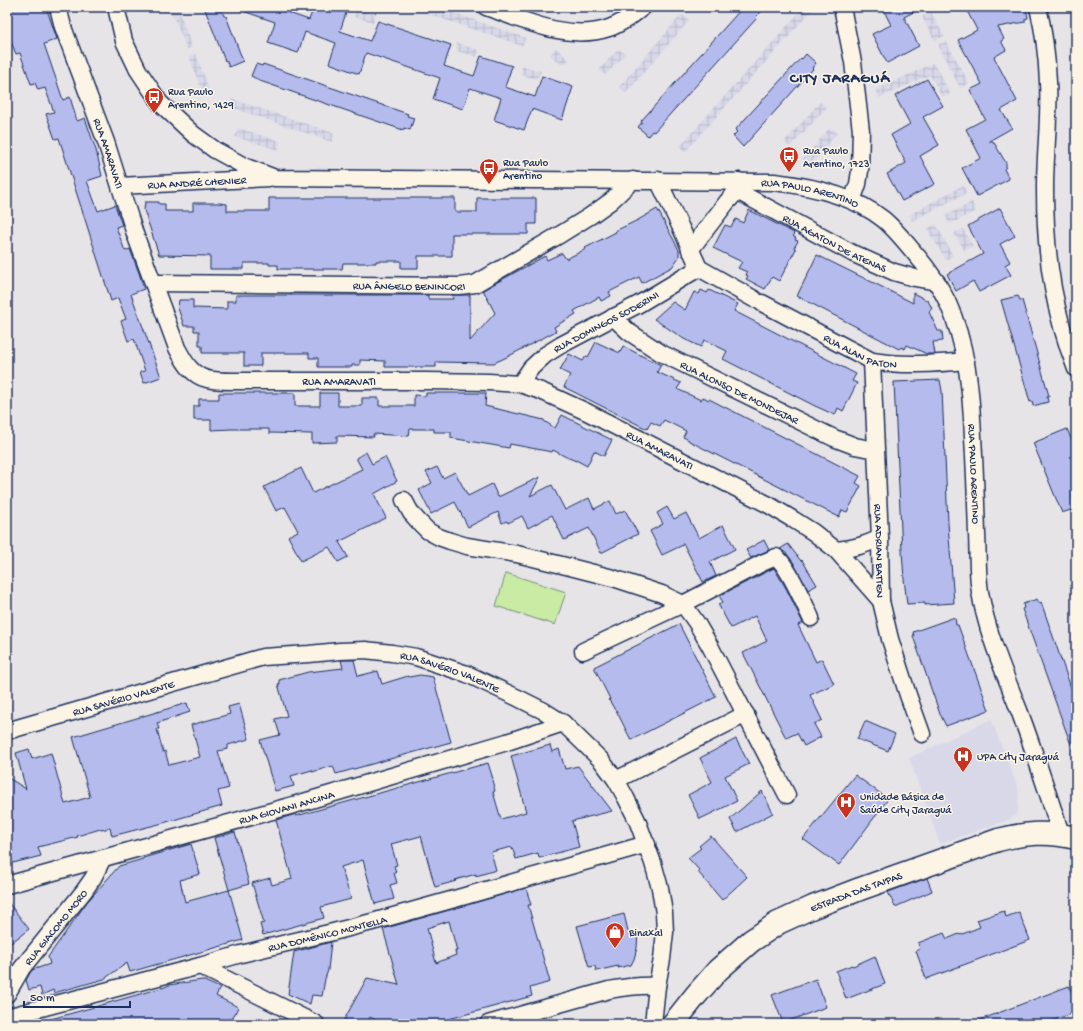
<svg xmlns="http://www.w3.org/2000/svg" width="1083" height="1031" viewBox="0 0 1083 1031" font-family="'Gochi Hand',sans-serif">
  <defs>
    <pattern id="industrial-grid" width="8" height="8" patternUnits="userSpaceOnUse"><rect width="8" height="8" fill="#d8d8e9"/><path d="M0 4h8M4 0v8" fill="none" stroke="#b9baca"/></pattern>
  </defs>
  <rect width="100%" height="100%" fill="#e7e4e7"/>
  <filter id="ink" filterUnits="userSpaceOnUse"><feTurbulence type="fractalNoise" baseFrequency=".025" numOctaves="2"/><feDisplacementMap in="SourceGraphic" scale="8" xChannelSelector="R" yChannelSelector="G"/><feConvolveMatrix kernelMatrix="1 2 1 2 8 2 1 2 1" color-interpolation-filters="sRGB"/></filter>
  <g filter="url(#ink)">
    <!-- built -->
    <path fill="#d8d8e9" d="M991,719L1018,788L1019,794L1018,810L1016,815L1011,819L940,844L909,758Z"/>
    <!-- industrial -->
    <path fill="url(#industrial-grid)" d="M169,7H178L192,48L187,49Z
      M428,7H437L526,38L522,46L425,13Z
      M804,7H815L685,152L680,146Z
      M357,8L376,13L373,22L354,17Z
      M931,12L944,36L935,41L922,17Z
      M682,14L689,21L626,93L619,87Z
      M946,41L969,83L960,88L938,45Z
      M457,43L479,50L477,57L457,51Z
      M556,48L569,60L561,65L550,55Z
      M618,49L626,54L605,75L599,70Z
      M196,54L209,89L202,92L189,56Z
      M933,63L939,71L950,94L942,97L930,75L879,98L876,90Z
      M522,66L541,71L537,79L521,75Z
      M232,99L334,133L332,142L230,107Z
      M820,102L827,107L790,147L784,142Z
      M238,128L280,141L278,150L235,137Z
      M830,128L837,133L810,166L803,159Z
      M963,185L967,193L912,221L909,215Z
      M972,202L976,211L950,224L945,216Z
      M936,224L953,256L946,260L927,229Z
      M963,229L973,246L964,250L954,233Z"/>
    <!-- garden -->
    <path fill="#c9eba4" stroke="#728d81" d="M506,573L566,592L555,625L496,606Z"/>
    <!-- building -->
    <path fill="#b5bced" stroke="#1b2f5e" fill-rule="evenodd" d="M20,7H46L57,39L44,44L55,76L63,100L70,97L77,121L85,118L96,150L102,176L87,181L98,211L115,205L122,225L116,227L125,251L130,249L139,273L144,289L131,294L161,377L144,383L140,372L145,371L134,339L128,341L121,321L126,319L118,298L111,301L59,138L55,139L46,114L54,112L45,88L38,90L35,83L31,84L20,53L16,54L7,32V11Z
      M204,7H220L224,16H226L243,61L229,67L226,60L225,61Z
      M238,7H271L309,20L314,7H338L347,10L340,31L370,41L378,21L451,45L444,66L474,76L481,56L512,66L505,87L535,97L542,76L573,87L562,120L532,109L524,130L494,120L501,98L470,88L463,109L433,99L440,78L366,53L359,74L329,63L336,43L305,32L298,53L268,43L275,22L237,9Z
      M743,7H766L756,17L757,18L654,132L652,131L648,136L638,127L642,122L641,121Z
      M882,7H923L904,17L919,46L887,63L872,34L891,25Z
      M965,7H1026L1028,18L1025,19V22L998,27L1004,39L1001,41L1006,50L994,57L1017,101L1001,110L1012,128L989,141H993L1006,163V167L1004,169L1009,179L977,196L962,168L981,158L966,129L985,119L970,90L982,84L958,40L977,30Z
      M806,54L816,63L812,68L813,69L743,147L733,136L737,132L735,130L801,58L802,59Z
      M256,64L262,66L263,64L408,114L407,116L414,118L410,130L404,128L403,130L257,80V79L251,76Z
      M927,79L943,106L923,117L939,145L920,156L935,184L902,201L887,174L906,163L891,135L910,124L895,96Z
      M269,198H455V212H477V198H536V224H528V234H452V256H418V268H401V261H376V263H343L342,269H278V265H269V263H244V269H210V256L159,255L144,210L145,202H159V204H165V211H193V203H219L227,204V211H269Z
      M1000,208L1015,236L1000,244L1010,262L1005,265L1011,275L979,292L973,281L956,291L947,274L983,254L968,226Z
      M657,209L660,214L679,250V257L672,267L642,283L639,277L609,292L611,296L601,301L599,297L574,311L576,314L554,327L556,331L507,357L494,363L436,362V367H385V361L360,360V365H352V367H318V358H309V353H261V366H244V353H202V346H199V331H194V326H184L178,308L179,300H193V308L227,309V301H236V295H428V299H453L452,295H470V341L495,313L483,290L545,256L547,260L562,253L566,259L586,249L585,248L616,232L615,231L638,220Z
      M749,210L794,233L793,236L796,238L795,240L798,241L794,248L796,249L779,281L772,277L765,289L746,279L748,276L746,275L747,272L738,268L742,262L713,248L725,225L731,227L736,219L743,223Z
      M817,255L878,285L913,303V293L928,301L932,308L929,312L938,331H942L943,341L933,342L935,354H927L907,345L905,349L901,347L899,349L797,296Z
      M701,290L707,293L709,290L738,304L734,311L856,374L852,381L857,383L843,411L838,408L835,415L815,406L723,359L727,351L704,340L701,347L684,339L654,319L673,302L685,310L694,292L699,294Z
      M1018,296L1020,300H1022L1049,396L1047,397L1048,402L1033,406L1032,401L1030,402L1001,300Z
      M596,342L620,353L623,346L646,358L661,365L657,372L681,383L677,389L701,400L703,397L709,400V399L860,476L856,483L861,486L847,512L842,510L839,517L803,499L689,441V440L683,437L686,431L664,420L660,426L651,422L647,429L564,387L570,375L560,370L569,354L583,361L586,356L588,357Z
      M940,380L942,391L948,523L954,603L925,605V603L907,604L904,579L902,551L894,382Z
      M219,393H295V406H320V393H338V406H362V398H379V406H414V395L426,396V393H486L485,406L544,420V421L555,428L562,415L612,440L604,456L594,451L587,466L576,460V461L569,458H568L553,450L552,452L510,444L509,448L451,438V432H434V429H410L409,436L373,434L374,437L337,436V442L312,443V434L269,433V429H231L211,430V420H194V406H199V399H219Z
      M1067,429L1076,450V494L1072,496L1076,508L1062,513L1033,443Z
      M366,452L372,464L385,457L397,481L374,494L386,518L339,542L348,557L338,562L329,547L301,561L288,536L298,531L285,507L276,511L264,487L301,468L313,493L362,469L356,458Z
      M437,467L443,478L455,472L468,496L492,484L498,497L540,477L530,496L552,485L565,510L589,498L594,509L610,501L616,514L625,510L638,534L601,553L589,528L564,540L552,515L528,528L522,516L508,523L507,521L502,523L498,512L468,527L455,502L431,514L419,490L432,483L426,472Z
      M667,507L674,519L686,513L699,538L723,525L735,549L710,562L716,576L703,582L683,543V545L662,555L650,531L663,524L657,513Z
      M764,540L769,550L751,558L746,550Z
      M788,544L801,561L802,560L817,585L808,590L793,562L787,554L780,549Z
      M774,568L787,590L803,623L798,625L816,662L822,659L834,684L810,695L822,720L814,724L821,737L804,746L797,733L786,738L743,653L767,641L755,616L731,628L718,604L723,602L719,596Z
      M1037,599L1039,603L1041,602L1076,702V755L1075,756L1022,609L1024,608L1023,604Z
      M955,617L956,625H958L989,710L946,726L940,714L928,680L913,636H914L913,632Z
      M679,624L716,697L631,740L616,710H615L609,700L610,699L594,667Z
      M341,660H354L358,676L378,671L382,684L408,676L409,677L420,675L433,677L451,742L336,774L333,766L312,772V770L291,776L294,786L275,791L260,740L280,735L275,719L287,716L278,684H280L279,680L308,672L343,668Z
      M187,703L190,712L157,723L159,729H157L163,752L165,751L169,765L200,757L191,725L230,714L228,707L239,704L249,739L228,745V749L218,751L229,788L218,791L222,806L163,823L112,836L110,828L101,830L100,829L77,836L78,837L38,847L41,856L13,863L7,849V777L26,789L16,753L29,749L32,759L51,753L65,804L90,797L73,737Z
      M865,721L895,734L888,751L857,739Z
      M736,739L749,764L725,776L737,801L700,819L688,795L712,782L700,758Z
      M550,745L552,752L559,749L565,769L578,766L612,811L572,821L579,847L539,858L538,853L516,859L512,847L491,852L496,870L476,876V874L455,880L456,881L435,887L421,836L391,844L397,865L394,866L396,872L394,873L397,883L390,885L394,899L375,904L363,860L341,867L351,899L321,907L324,918L263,935L260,924L264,923L252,883L270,878L272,885L292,879L276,820L296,814V816L488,763L493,779L492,780L495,791L493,792L501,819L526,812L511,756Z
      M855,775L888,799L839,865L803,839Z
      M762,791L773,813L737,832L730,819Z
      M235,832L249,884L229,890L214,838Z
      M711,836L747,877L722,900L698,872L700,871L688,858L701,848L699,846Z
      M191,844L200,874L180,880L185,902L229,890L243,940L130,972L127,963L104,979L54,993L53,990L42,995L40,987L29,990L26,980L30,973L32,970L50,964L48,957L87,902L119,866L143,859V858Z
      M927,878L932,891L895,907L888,892Z
      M526,888L531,905H528L550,982L530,988L532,996L431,1024H384L370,1017L367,1024H353L344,1020L367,978L399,985L383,929ZM449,921L457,951H455L456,955L436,963L427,928Z
      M7,901L29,929L7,946Z
      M1004,911L1006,917L1019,912L1030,940L926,979L916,951L920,949L918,943L944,933L947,939L959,934L960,935L980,927L977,920Z
      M624,914L629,935L638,932L637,948L634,959L631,965L618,968V966L596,971L595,966L589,967L577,926Z
      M331,942L328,970L325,979L322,996L312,995L310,1004L288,994L294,952Z
      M875,956L885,984L846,999L836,971L852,965L853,966Z
      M816,979L826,1007L783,1023L772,995Z
      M202,980L220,988L216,996L238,1007L230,1024H45L44,1021L165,987L169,985Z
      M1069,986L1073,996L1076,995V1012L1043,1024H1027L1025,1020L1015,1024H972V1023Z"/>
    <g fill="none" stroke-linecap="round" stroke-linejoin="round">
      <defs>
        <g id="street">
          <path id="s1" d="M58,7L63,27L106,142L135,234L177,348C184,361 191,375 207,379C215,381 224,381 233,381H427L489,382L520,384L541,391L587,412L769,505L794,520L813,532L836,550L881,601"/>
          <path id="s2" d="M116,7L124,41L138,70L160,103L193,134L215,150L246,167L275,178L774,182C810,186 854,196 883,219C894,228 903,239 912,250C926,266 938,282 947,301C967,344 971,391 973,437C975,470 976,502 977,534C978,553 977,573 980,592C987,634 1005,674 1020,713C1035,753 1048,794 1061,834"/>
          <path d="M486,7C524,20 568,42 609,28C621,24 633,15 643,7"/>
          <path d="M842,7L853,62L861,131L860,171L858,184L852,201"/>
          <path d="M1038,7C1044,32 1047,57 1048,82C1050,117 1045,153 1045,188C1045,221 1047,255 1053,288C1058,316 1066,343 1076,369"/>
          <path d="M658,180L681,228L699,268L754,299"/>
          <path id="s3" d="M739,181L737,191L852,253L894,272L915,278L937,282"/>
          <path id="s4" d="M120,186L269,178"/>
          <path d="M690,250L727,202L737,191"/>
          <path id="s5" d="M153,283L460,286L475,284L561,234L590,216L611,201L633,180"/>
          <path id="s6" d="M762,303L872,361C903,366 934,364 966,361"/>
          <path id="s7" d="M613,317L629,332L661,353L834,438L855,446L875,450"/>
          <path id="s8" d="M872,361L880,538L881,601L890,639L908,695L922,734"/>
          <path id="s9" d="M520,384L531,368L545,355L561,345L639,304L699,268"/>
          <path d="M404,500L411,513L419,522L428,531L439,537L450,541L467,546L517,554L570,567L613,578L662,594L683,604L696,622L710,646L787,795"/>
          <path d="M836,550C854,548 863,546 880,538"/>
          <path d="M583,651L683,604L762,563L776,557C787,564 805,605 811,618"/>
          <path id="s10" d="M7,731L263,657L309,654L340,651L365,650L392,653L416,657L467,674L518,698L544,711L563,723L601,760L616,780L626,798L637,820L653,863L660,888L664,913L665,932L662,959L657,986L653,1024"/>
          <path d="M616,780L746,714"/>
          <path id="s11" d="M7,885L297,804L507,742L563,723"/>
          <path d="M200,966L316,1024"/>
          <path id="s12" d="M7,994L22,968L84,891L93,878L103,858"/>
          <path id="s13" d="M7,1017L200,966L241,954L333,932L372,922L458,898L647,844"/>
          <path d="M488,1024L609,990C626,987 641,985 657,986"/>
        </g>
        <g id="secondary">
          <path id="s14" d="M673,1024L696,995L718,970L751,941L778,923L813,907L860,889L998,840C1025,833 1048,831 1076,838"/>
        </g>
      </defs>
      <!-- street casing -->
      <use href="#street" stroke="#1b2f5e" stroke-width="19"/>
      <!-- secondary casing -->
      <use href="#secondary" stroke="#1b2f5e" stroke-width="25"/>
      <!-- street -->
      <use href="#street" stroke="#fcf5e5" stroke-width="16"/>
      <!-- secondary -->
      <use href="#secondary" stroke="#fcf5e5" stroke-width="22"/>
    </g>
  </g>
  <!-- icons -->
  <defs>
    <symbol id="bus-pin" viewBox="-11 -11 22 30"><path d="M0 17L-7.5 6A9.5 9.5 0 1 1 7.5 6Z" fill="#c8321e" stroke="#fcf5e5"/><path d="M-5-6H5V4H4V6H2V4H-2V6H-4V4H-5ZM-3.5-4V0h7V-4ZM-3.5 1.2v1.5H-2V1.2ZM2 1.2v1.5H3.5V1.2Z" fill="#fff"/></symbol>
    <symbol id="hospital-pin" viewBox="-11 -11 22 30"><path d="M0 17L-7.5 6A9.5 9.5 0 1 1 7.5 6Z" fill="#c8321e" stroke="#fcf5e5"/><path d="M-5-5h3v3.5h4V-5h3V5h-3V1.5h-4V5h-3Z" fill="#fff"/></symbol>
    <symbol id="shop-pin" viewBox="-11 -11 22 30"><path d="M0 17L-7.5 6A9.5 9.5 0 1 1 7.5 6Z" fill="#c8321e" stroke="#fcf5e5"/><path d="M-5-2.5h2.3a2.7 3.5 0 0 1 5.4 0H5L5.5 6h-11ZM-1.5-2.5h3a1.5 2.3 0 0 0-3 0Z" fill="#fff"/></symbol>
  </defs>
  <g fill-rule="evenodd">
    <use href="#bus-pin" x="143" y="86" width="22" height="30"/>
    <use href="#bus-pin" x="778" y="145" width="22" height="30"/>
    <use href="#bus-pin" x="478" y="157" width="22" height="30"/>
    <use href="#hospital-pin" x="952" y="745" width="22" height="30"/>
    <use href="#hospital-pin" x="835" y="791" width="22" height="30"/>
    <use href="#shop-pin" x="604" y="921" width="22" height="30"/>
  </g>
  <g text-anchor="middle" stroke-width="3" stroke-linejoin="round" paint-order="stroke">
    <!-- poi labels -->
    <g font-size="11" fill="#1b2f5e" stroke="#fcf5e5" text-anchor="start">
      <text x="168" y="95">Rua Paulo<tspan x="168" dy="13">Arentino, 1429</tspan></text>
      <text x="803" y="154">Rua Paulo<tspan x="803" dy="13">Arentino, 1723</tspan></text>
      <text x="503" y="166">Rua Paulo<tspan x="503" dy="13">Arentino</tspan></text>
      <text x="977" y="760">UPA City Jaraguá</text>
      <text x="860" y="800">Unidade Básica de<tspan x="860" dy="13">Saúde City Jaraguá</tspan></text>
      <text x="629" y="936">Binaxal</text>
    </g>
    <!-- street labels -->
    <g font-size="11" fill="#1b2f5e" stroke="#fcf5e5">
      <text dy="4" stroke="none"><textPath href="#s1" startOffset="155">RUA AMARAVATI</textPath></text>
      <text dy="4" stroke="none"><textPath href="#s4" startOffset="77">RUA ANDRÉ CHENIER</textPath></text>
      <text dy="4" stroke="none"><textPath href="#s2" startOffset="782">RUA PAULO ARENTINO</textPath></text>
      <text dy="4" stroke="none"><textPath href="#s3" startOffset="121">RUA AGATON DE ATENAS</textPath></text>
      <text dy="4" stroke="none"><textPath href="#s5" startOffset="256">RUA ÂNGELO BENINCORI</textPath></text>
      <text dy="4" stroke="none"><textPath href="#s9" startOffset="108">RUA DOMINGOS SODERINI</textPath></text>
      <text dy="4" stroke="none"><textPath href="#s6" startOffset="110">RUA ALAN PATON</textPath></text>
      <text dy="4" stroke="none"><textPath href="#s1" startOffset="538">RUA AMARAVATI</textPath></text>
      <text dy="4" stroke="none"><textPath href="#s7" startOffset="148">RUA ALONSO DE MONDEJAR</textPath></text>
      <text dy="4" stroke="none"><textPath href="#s1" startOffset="874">RUA AMARAVATI</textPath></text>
      <text dy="4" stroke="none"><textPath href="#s2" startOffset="1142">RUA PAULO ARENTINO</textPath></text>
      <text dy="4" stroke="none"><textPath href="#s8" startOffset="190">RUA ADRIAN BATTEN</textPath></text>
      <text dy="4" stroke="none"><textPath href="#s10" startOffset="457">RUA SAVÉRIO VALENTE</textPath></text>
      <text dy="4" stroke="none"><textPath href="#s10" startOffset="121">RUA SAVÉRIO VALENTE</textPath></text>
      <text dy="4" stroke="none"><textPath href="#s11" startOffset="290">RUA GIOVANI ANCINA</textPath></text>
      <text dy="4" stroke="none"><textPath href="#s14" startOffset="231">ESTRADA DAS TAIPAS</textPath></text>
      <text dy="4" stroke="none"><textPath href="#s12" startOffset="83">RUA GIACOMO MORO</textPath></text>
      <text dy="4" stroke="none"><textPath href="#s13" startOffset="331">RUA DOMÊNICO MONTELLA</textPath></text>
    </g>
    <!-- district labels -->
    <g font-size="15" font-weight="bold" letter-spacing="1" fill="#1b2f5e" stroke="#fcf5e5">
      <text x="840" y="82">CITY JARAGUÁ</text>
    </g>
  </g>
  <!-- margin -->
  <rect width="1083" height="1031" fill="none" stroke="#fcf5e5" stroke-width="24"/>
  <rect x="12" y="12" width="1059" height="1007" fill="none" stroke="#1b2f5e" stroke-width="1.5" filter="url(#ink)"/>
  <!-- scale -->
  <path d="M24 1001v6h106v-6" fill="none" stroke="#1b2f5e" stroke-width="2"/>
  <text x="30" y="1001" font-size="12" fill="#1b2f5e" stroke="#fcf5e5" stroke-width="3" paint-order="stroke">50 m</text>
</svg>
